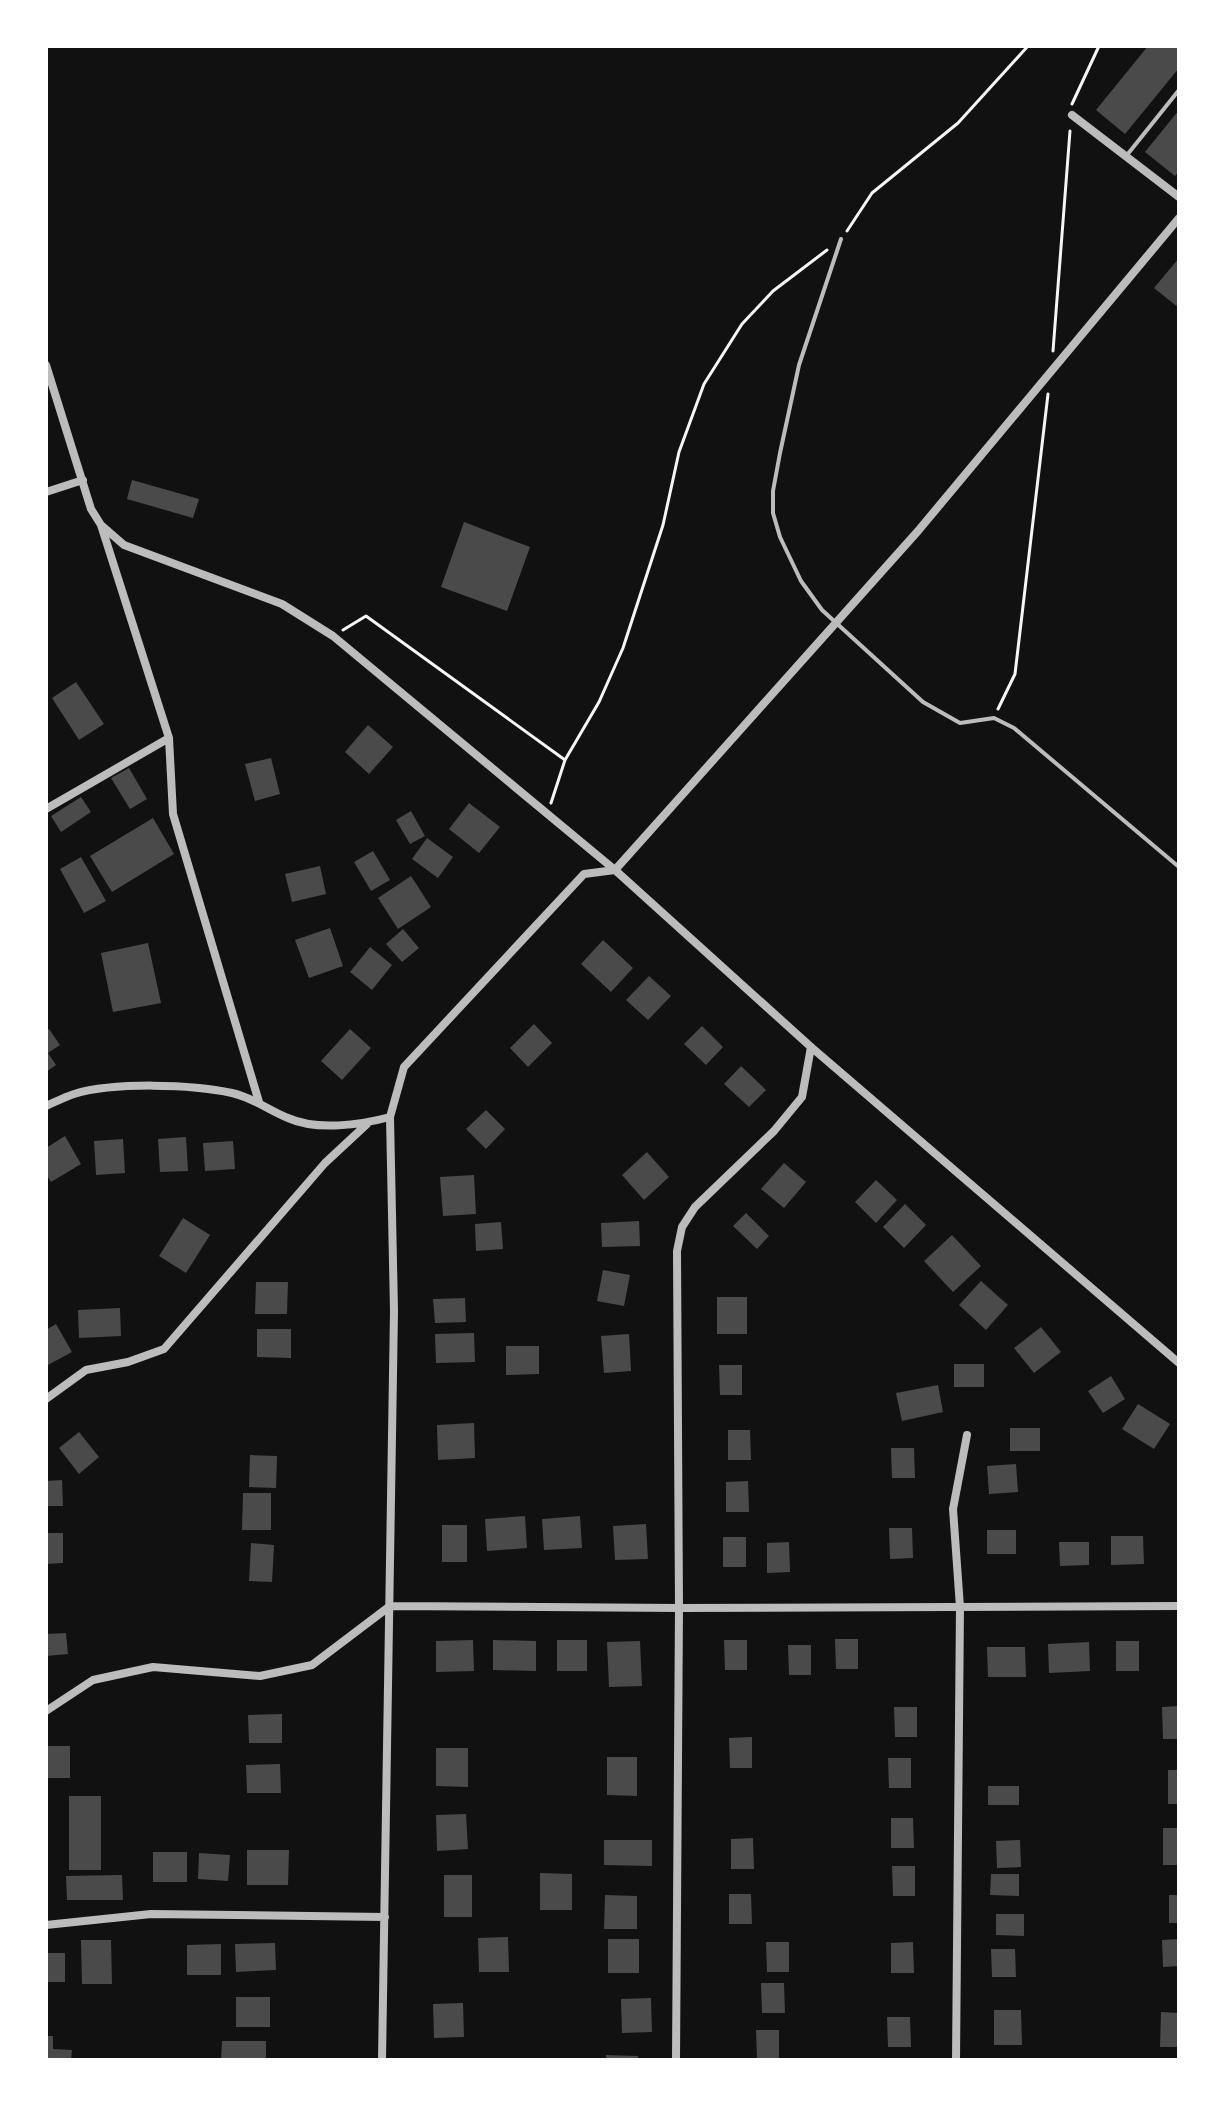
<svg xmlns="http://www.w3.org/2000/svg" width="1225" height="2106" viewBox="0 0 1225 2106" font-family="'Exo 2',sans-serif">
  <rect width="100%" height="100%" fill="#111"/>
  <!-- building -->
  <path fill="#4a4a4a" d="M1148,46H1179V68L1125,134L1096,110Z
    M1179,110V171L1175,176L1145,152Z
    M1179,258V308L1154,288Z
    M132,480L199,499L193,518L127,499Z
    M464,522L530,547L507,611L441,587Z
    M76,682L104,724L79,740L52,698Z
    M368,725L393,747L369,774L345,752Z
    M271,758L280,794L255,801L245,764Z
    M129,768L147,799L130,809L111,778Z
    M81,797L91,812L61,832L51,816Z
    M469,803L500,827L479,853L449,829Z
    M411,811L425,836L410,844L396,820Z
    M153,818L174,854L112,892L90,856Z
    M427,838L453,857L438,878L412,859Z
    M373,851L390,880L371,891L354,862Z
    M81,857L106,901L84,913L60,869Z
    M320,866L326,894L292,902L285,874Z
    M411,876L431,907L398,929L378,898Z
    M330,928L343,966L309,978L295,940Z
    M403,929L419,948L402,962L386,944Z
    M603,940L633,968L611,992L581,964Z
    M148,943L161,1003L113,1012L101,953Z
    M370,947L392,965L372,990L350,972Z
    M649,976L671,996L648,1020L626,1000Z
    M534,1024L552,1043L528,1067L510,1048Z
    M702,1026L723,1047L706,1065L684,1044Z
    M49,1029L60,1045L48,1053L56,1065L46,1072V1030Z
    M350,1029L371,1048L342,1080L321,1061Z
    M741,1066L766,1090L749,1107L724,1084Z
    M486,1110L505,1129L486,1149L466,1129Z
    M65,1136L81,1164L51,1182L46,1174V1148Z
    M186,1137L188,1171L160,1172L158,1139Z
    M123,1139L125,1173L96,1175L94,1141Z
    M233,1141L235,1169L205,1171L203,1143Z
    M647,1152L669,1177L644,1200L622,1175Z
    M784,1163L806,1182L784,1208L761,1189Z
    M474,1175L476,1214L443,1216L440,1177Z
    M876,1180L897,1200L876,1223L855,1202Z
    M905,1204L926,1225L904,1248L883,1227Z
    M746,1213L769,1236L757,1249L733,1226Z
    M183,1218L210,1235L186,1273L159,1256Z
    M639,1221L640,1246L602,1247L601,1223Z
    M501,1222L503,1249L476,1251L475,1224Z
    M952,1235L981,1266L953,1292L924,1261Z
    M603,1270L630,1275L624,1306L597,1301Z
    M981,1281L1008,1305L986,1330L959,1305Z
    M256,1282H288L287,1314H255Z
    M717,1297H747V1334H717Z
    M465,1298L466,1322L435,1323L433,1299Z
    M120,1308L121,1336L79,1338L78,1310Z
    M56,1324L72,1352L46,1366V1330Z
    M1041,1327L1061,1352L1034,1373L1014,1348Z
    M257,1329H291V1358L257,1357Z
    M474,1333L475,1362L436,1363L435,1334Z
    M629,1334L631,1371L604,1373L601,1336Z
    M506,1346H539V1374L506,1375Z
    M954,1364H984V1387H954Z
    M719,1365H742V1395H720Z
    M1111,1376L1125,1399L1103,1413L1088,1391Z
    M938,1385L943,1412L902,1421L896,1393Z
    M1138,1404L1170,1424L1154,1449L1122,1429Z
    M474,1423L475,1458L438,1460L437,1425Z
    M1010,1428H1040V1451H1010Z
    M728,1430H750L751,1460H728Z
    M79,1432L99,1457L79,1474L59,1448Z
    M891,1448H914L915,1478H892Z
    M250,1455L277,1456L276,1488L249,1487Z
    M1016,1464L1018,1492L989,1494L987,1466Z
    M62,1480L63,1506H46V1481Z
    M748,1481L749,1512H726V1482Z
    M243,1493H271V1530H242Z
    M525,1516L527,1548L487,1551L485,1519Z
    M580,1516L582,1548L544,1550L542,1519Z
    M646,1524L648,1559L615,1560L613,1526Z
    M442,1525H467V1562H442Z
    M889,1528H912L913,1558L890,1559Z
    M987,1530H1016V1554H987Z
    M46,1533H63V1563L46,1564Z
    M1111,1536H1143L1144,1564L1111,1565Z
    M723,1537H746V1567H723Z
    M789,1542L790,1572L767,1573V1543Z
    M1059,1542H1089V1565L1060,1566Z
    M251,1543L274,1545L272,1582L249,1581Z
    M66,1633L68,1654L46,1656V1634Z
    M835,1639H858V1669H836Z
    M473,1640L474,1671L436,1672V1641Z
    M493,1640L536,1641V1671L493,1670Z
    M557,1640H587V1671H557Z
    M724,1640H747V1670H725Z
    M640,1641L642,1686L609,1687L607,1642Z
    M1116,1641H1139V1671H1116Z
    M1089,1642L1090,1671L1049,1673L1048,1644Z
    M788,1645H811V1675H789Z
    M987,1647H1025L1026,1677H988Z
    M1179,1706V1739H1163L1162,1707Z
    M894,1707H917V1737H895Z
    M282,1714V1743H249L248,1715Z
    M752,1737V1768H730L729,1738Z
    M46,1746H70V1778H46Z
    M436,1748H468V1787L436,1786Z
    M607,1757H637V1796L607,1795Z
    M888,1758H911V1788H889Z
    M280,1764L281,1793H247L246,1765Z
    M1168,1770H1179V1804H1168Z
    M988,1786H1019V1805H988Z
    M69,1796H101V1870H69Z
    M466,1814L468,1849L437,1851L436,1815Z
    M891,1818H913L914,1848H891Z
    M1163,1828H1179V1865H1163Z
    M753,1838L754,1869H731V1839Z
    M604,1840H652V1866L604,1865Z
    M1020,1840L1021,1867L997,1868L996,1841Z
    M247,1850H289L288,1885H247Z
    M153,1852H187V1882H153Z
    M199,1853L230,1855L228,1881L198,1879Z
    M892,1866H915V1896H893Z
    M540,1873L572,1874V1910H540Z
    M991,1874H1019V1896L990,1895Z
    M122,1875L123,1900H67L66,1876Z
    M444,1875H472V1917H444Z
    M729,1894H751L752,1924H729Z
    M605,1895L637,1896V1929H604Z
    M1169,1895H1179V1923H1169Z
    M996,1914H1024V1936L996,1935Z
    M508,1937L509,1972H479L478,1938Z
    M608,1939H639V1973H608Z
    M1179,1939V1966L1163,1967L1162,1940Z
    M81,1940H111L112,1984H82Z
    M766,1942H789V1972H767Z
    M913,1942L914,1973H891V1943Z
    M275,1943L276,1970L236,1972L235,1944Z
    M221,1944V1975H187V1945Z
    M991,1949H1015L1016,1977H992Z
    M46,1953H65V1982H46Z
    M761,1983H784L785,2013H762Z
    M236,1997H270V2027H236Z
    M651,1998L652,2032L622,2033L621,1999Z
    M463,2003L464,2037L434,2038L433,2004Z
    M994,2010H1021L1022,2045H994Z
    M1161,2012L1179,2013V2047H1160Z
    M887,2017H910L911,2047H888Z
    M756,2030H779V2060H757Z
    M46,2036H53V2049L72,2050L71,2060H46Z
    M222,2041H266V2060H221Z
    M606,2055L638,2056V2060H606Z"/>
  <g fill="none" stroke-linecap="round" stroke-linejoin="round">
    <!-- path -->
    <path stroke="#f5f5f5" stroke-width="3" d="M1072,104L1099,46
      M847,231L872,193L958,123L1028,46
      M1053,351L1070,131
      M343,630L366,616L565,760
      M998,709L1015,674L1048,394
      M551,803L565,760L599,702L623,648L663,525L679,452L704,384L742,324L773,291L827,250"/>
    <!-- service -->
    <path stroke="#bcbcbc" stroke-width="4" d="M1127,155L1179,90
      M841,239L799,365L780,453L773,491V513L780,537L801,581L822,610L923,702L960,723L994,718L1014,728L1179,867"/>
    <!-- minor -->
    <path stroke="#bcbcbc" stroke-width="8" d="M1072,115L1179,197
      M46,365L91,509L101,525L169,738L173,814L259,1102
      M46,492L83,480
      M101,525L124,545L282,604L333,636L615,870L811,1047L1179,1363
      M46,809L169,738
      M46,1106C55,1102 65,1097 74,1094C114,1082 192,1084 232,1093C254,1098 268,1110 288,1118C317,1131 360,1125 390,1117
      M46,1399L86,1370L128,1362L164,1349L325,1163L367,1124
      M46,1711L93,1680L153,1667L260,1676L312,1665L390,1606L679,1608L1179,1606
      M46,1925L151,1914L385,1917
      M382,2060L394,1311L390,1117L404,1067L584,874L615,870L918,531L1179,218
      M676,2060L679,1608L677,1251L682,1227L695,1207L774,1131L802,1097L811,1047
      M956,2060L960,1607L953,1509L967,1435"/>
  </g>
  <!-- border -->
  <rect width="1225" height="2106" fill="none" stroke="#ffffff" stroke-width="96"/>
</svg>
